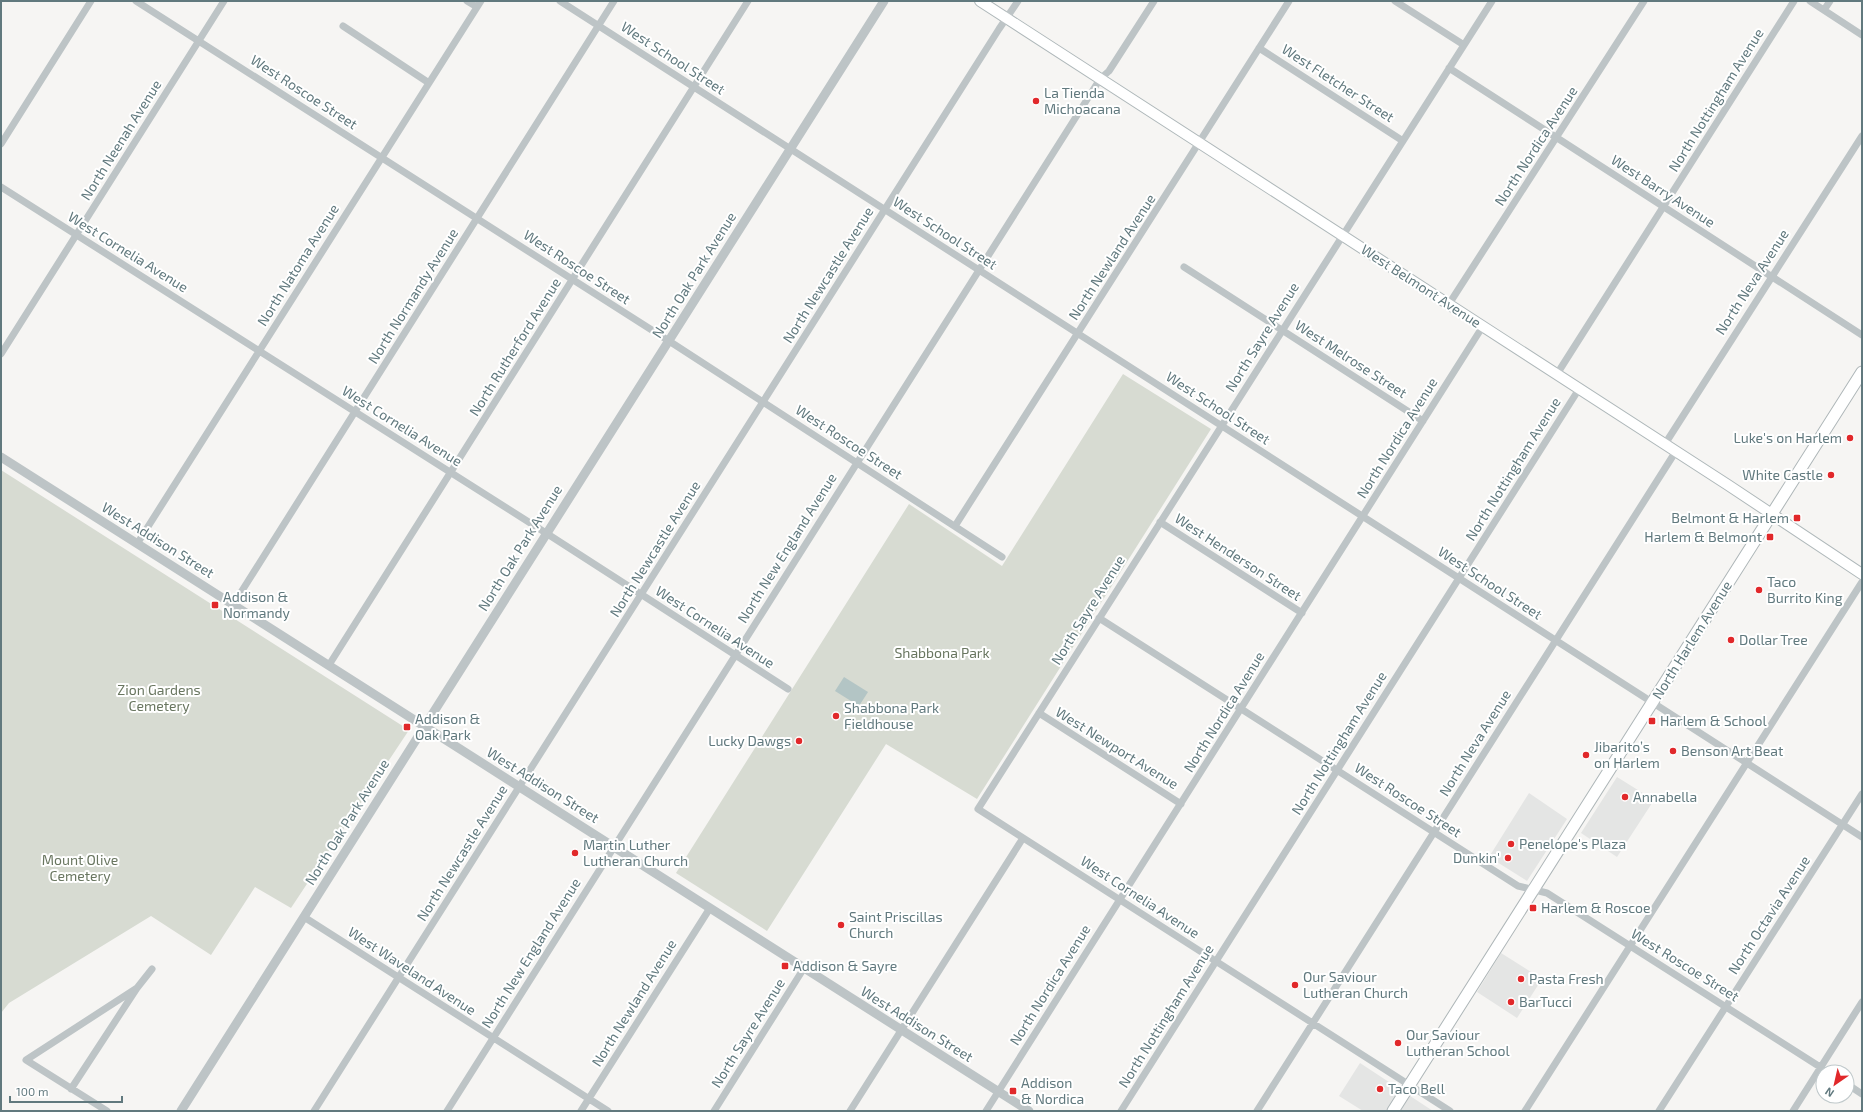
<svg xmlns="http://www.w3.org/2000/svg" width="1863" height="1112" viewBox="0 0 1863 1112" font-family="'Exo 2',sans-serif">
  <rect width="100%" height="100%" fill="#f6f5f3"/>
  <!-- built -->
  <path fill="#e4e5e4" d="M1617,777L1654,800L1617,857L1581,833Z
    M1529,793L1567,819L1527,881L1489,857Z
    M1501,953L1542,979L1517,1018L1477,992Z
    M1360,1063L1433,1111H1363L1339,1096Z"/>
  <!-- green -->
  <path fill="#d7dbd2" d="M1123,374L1211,429L977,799L886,744L767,931L676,873L909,504L1002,566Z
    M1,470L409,730L291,908L255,887L211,955L151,916L9,1003L1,1013Z"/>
  <!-- water -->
  <path fill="#b3c5c5" d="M844,677L868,692L859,706L835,691Z"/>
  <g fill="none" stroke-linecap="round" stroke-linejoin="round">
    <defs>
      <path id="secondary" d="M980,1L1728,485L1862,574"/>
      <path id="primary" d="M1393,1111L1862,372"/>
    </defs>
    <!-- secondary casing -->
    <use href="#secondary" stroke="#afb8ba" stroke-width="12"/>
    <!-- primary casing -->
    <use href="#primary" stroke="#aeb6b8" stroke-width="13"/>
    <!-- minor -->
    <path stroke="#bdc4c6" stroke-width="7" d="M136,1L669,341L1002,557
      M467,1L477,7
      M560,1L1862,837
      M1395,1L1464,45
      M1810,1L1862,35
      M1824,10L1830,1
      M343,26L429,83
      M1259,48L1403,141
      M1449,68L1862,335
      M1,144L91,1
      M1,187L546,533L788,689
      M1184,267L1423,421
      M1449,304L1644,1
      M1,354L224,1
      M1557,374L1794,1
      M1665,444L1862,136
      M1160,522L1302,613
      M955,526L1289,1
      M137,544L481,1
      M233,605L614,1
      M1099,618L1518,886L1547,893L1828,1072
      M329,665L748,1
      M1039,713L1181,804
      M304,917L608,1111
      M1847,1084L1862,1094
      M71,1089L137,988L152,969
      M107,1111L26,1060L137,988
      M314,1111L999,29L1018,1
      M447,1111L1100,79L1109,71L1154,1
      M581,1111L710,908
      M714,1111L804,968
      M850,1111L1023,838
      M986,1111L1483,326
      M1121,1111L1579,389
      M1257,1111L1676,451
      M1450,1111L978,809L1492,1
      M1525,1111L1862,582
      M1659,1111L1862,794
      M1793,1111L1862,1002"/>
    <!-- tertiary -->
    <path stroke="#bdc4c6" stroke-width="9" d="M1,457L1029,1111
      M181,1111L884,1"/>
    <!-- secondary -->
    <use href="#secondary" stroke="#fff" stroke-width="10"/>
    <!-- primary -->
    <use href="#primary" stroke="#fff" stroke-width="11"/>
  </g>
  <!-- markers -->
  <g fill="#e1282a" stroke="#fff" stroke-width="1.5">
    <circle cx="1036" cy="101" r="4"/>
    <circle cx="1850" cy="438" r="4"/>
    <circle cx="1831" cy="475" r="4"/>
    <rect x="1793" y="514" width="8" height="8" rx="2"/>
    <rect x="1766" y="533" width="8" height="8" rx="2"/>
    <circle cx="1759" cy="590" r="4"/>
    <rect x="211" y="601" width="8" height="8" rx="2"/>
    <circle cx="1731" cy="640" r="4"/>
    <circle cx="836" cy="716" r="4"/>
    <rect x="1648" y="717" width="8" height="8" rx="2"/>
    <rect x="403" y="723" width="8" height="8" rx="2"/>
    <circle cx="799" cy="741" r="4"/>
    <circle cx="1673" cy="751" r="4"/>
    <circle cx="1586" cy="755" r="4"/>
    <circle cx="1625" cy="797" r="4"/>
    <circle cx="1511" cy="844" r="4"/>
    <circle cx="575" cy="853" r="4"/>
    <circle cx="1508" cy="858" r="4"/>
    <rect x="1529" y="904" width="8" height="8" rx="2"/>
    <circle cx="841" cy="925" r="4"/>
    <rect x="781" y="962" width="8" height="8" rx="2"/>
    <circle cx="1521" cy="979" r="4"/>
    <circle cx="1295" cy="985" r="4"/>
    <circle cx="1511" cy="1002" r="4"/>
    <circle cx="1398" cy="1043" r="4"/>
    <circle cx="1380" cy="1089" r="4"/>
    <rect x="1009" y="1087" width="8" height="8" rx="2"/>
  </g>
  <g text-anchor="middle" stroke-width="4" stroke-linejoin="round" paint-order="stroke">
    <!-- street labels -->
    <g font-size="14" fill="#61797e" stroke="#fff">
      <text transform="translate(673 58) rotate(33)" y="5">West School Street</text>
      <text transform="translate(1338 83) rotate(33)" y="5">West Fletcher Street</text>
      <text transform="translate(304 92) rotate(33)" y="5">West Roscoe Street</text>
      <text transform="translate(1716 100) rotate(-58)" y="5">North Nottingham Avenue</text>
      <text transform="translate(121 140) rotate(-58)" y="5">North Neenah Avenue</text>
      <text transform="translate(1536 146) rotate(-57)" y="5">North Nordica Avenue</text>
      <text transform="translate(1663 191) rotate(33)" y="5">West Barry Avenue</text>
      <text transform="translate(945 233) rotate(33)" y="5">West School Street</text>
      <text transform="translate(128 252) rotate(32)" y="5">West Cornelia Avenue</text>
      <text transform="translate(1112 257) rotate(-57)" y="5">North Newland Avenue</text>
      <text transform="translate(298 265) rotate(-58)" y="5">North Natoma Avenue</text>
      <text transform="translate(577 267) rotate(33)" y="5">West Roscoe Street</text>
      <text transform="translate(694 275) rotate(-58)" y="5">North Oak Park Avenue</text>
      <text transform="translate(828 275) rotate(-58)" y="5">North Newcastle Avenue</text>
      <text transform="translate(1752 282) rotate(-57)" y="5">North Neva Avenue</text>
      <text transform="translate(1421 286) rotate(33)" y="5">West Belmont Avenue</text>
      <text transform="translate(413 296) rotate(-58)" y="5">North Normandy Avenue</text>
      <text transform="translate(1262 337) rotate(-58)" y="5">North Sayre Avenue</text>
      <text transform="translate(515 347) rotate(-58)" y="5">North Rutherford Avenue</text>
      <text transform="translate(1351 359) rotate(33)" y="5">West Melrose Street</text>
      <text transform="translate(1218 408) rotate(33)" y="5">West School Street</text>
      <text transform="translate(402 426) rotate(32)" y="5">West Cornelia Avenue</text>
      <text transform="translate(1397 438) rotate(-58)" y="5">North Nordica Avenue</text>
      <text transform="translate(849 442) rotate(33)" y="5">West Roscoe Street</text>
      <text transform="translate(1513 469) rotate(-58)" y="5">North Nottingham Avenue</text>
      <text transform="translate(158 540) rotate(32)" y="5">West Addison Street</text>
      <text transform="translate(520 548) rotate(-58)" y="5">North Oak Park Avenue</text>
      <text transform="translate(787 548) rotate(-58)" y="5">North New England Avenue</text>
      <text transform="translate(655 549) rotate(-58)" y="5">North Newcastle Avenue</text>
      <text transform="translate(1238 557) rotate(33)" y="5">West Henderson Street</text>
      <text transform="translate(1490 583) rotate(33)" y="5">West School Street</text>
      <text transform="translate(1088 610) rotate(-58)" y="5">North Sayre Avenue</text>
      <text transform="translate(715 627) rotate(33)" y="5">West Cornelia Avenue</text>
      <text transform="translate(1692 640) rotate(-58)" y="5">North Harlem Avenue</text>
      <text transform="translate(1224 712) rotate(-58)" y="5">North Nordica Avenue</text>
      <text transform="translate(1339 743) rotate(-58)" y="5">North Nottingham Avenue</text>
      <text transform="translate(1475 743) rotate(-58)" y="5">North Neva Avenue</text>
      <text transform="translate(1117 748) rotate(32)" y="5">West Newport Avenue</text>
      <text transform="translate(543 785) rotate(32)" y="5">West Addison Street</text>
      <text transform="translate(1408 800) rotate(33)" y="5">West Roscoe Street</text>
      <text transform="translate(347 822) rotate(-58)" y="5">North Oak Park Avenue</text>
      <text transform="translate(462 853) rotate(-58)" y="5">North Newcastle Avenue</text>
      <text transform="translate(1140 897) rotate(33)" y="5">West Cornelia Avenue</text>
      <text transform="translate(1769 915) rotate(-57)" y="5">North Octavia Avenue</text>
      <text transform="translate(531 953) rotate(-58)" y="5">North New England Avenue</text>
      <text transform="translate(1685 965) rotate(32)" y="5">West Roscoe Street</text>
      <text transform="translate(412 971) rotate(33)" y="5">West Waveland Avenue</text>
      <text transform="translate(1050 985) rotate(-58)" y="5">North Nordica Avenue</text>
      <text transform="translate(634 1003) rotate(-58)" y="5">North Newland Avenue</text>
      <text transform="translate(1166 1016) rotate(-58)" y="5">North Nottingham Avenue</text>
      <text transform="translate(917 1024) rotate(32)" y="5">West Addison Street</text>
      <text transform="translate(748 1033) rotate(-58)" y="5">North Sayre Avenue</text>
    </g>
    <!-- poi labels -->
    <g font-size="14" fill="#61797e" stroke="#fff" text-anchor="start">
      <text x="1044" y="98">La Tienda<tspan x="1044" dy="16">Michoacana</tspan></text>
      <text x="1842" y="443" text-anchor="end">Luke's on Harlem</text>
      <text x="1823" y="480" text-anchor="end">White Castle</text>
      <text x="1789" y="523" text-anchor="end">Belmont &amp; Harlem</text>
      <text x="1762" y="542" text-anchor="end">Harlem &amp; Belmont</text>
      <text x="1767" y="587">Taco<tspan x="1767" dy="16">Burrito King</tspan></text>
      <text x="223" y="602">Addison &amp;<tspan x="223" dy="16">Normandy</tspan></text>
      <text x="1739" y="645">Dollar Tree</text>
      <text x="844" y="713">Shabbona Park<tspan x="844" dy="16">Fieldhouse</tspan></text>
      <text x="415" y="724">Addison &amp;<tspan x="415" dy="16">Oak Park</tspan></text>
      <text x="1660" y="726">Harlem &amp; School</text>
      <text x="791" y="746" text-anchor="end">Lucky Dawgs</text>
      <text x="1594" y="752">Jibarito’s<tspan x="1594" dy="16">on Harlem</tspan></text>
      <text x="1681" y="756">Benson Art Beat</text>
      <text x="1633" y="802">Annabella</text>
      <text x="1519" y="849">Penelope's Plaza</text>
      <text x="583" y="850">Martin Luther<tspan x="583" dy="16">Lutheran Church</tspan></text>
      <text x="1500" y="863" text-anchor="end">Dunkin'</text>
      <text x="1541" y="913">Harlem &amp; Roscoe</text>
      <text x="849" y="922">Saint Priscillas<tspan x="849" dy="16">Church</tspan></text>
      <text x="793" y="971">Addison &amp; Sayre</text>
      <text x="1303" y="982">Our Saviour<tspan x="1303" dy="16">Lutheran Church</tspan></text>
      <text x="1529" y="984">Pasta Fresh</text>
      <text x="1519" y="1007">BarTucci</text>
      <text x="1406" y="1040">Our Saviour<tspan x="1406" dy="16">Lutheran School</tspan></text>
      <text x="1021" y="1088">Addison<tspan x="1021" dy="16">&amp; Nordica</tspan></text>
      <text x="1388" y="1094">Taco Bell</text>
    </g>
    <!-- park labels -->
    <g font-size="14" fill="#697660" stroke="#fff">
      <text x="942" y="658">Shabbona Park</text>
      <text x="159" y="695">Zion Gardens<tspan x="159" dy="16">Cemetery</tspan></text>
      <text x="80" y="865">Mount Olive<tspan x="80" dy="16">Cemetery</tspan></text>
    </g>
  </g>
  <!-- border -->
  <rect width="1863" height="1112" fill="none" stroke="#61797e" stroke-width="4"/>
  <!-- north arrow -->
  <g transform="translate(1835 1084) rotate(214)"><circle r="19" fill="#ffffff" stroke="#c0c9cb"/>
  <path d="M0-3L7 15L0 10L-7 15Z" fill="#e1282a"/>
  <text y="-6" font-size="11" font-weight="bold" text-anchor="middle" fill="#61797e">N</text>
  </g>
  <!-- scale -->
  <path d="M10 1096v6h112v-6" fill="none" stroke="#61797e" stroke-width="2"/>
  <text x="16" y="1096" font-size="12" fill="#61797e" stroke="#ffffff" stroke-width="3" paint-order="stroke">100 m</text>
</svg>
